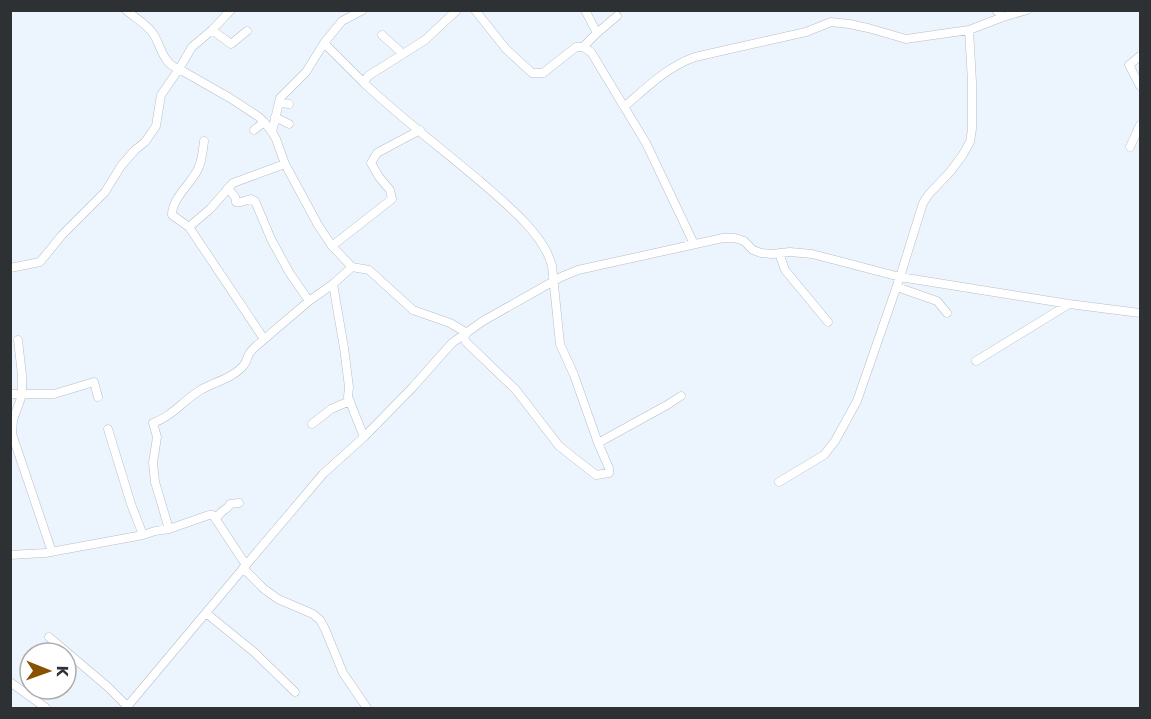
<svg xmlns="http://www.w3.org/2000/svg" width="1151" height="719" viewBox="0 0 1151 719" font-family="Jost,sans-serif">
  <rect width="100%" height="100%" fill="#ecf5fd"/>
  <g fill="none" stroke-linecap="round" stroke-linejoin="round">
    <defs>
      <path id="minor" d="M126,10C134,17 146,24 152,32C161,44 162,64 179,69L230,98L259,117L264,122L272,132L276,139L285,164L318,225L332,246L352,267L369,270L413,310L450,323L467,333
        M457,10L425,40L368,76L364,83C401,118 442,149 481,182C505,203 544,234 552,266L560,344L574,375L598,443L667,405L681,396
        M475,10L506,49L532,73H543L576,47H583L591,52L646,143L694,244
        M996,10L1003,17
        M212,30L231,44L247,31
        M597,33L617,16
        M382,35L403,54
        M324,43L364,83
        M583,47L597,33L585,10
        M1140,56L1129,65L1140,86
        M279,103L289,104
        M624,107C647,87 667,67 695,57L806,32L831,22L849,24L868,28L906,39L969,30L1003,17L1027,10
        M275,117L289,124
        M254,130L264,122
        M272,132L280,98L306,72L324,43L342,21L363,10
        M204,141C203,150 202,161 198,169C191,184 172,198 172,215L189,227L264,339
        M1130,147L1140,125
        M228,188L235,197L236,202H241L251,199L255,201L271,239L289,272L309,301
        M189,227L210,209L233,183L285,164
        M332,246L392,199L390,190L379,177L371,163L377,153L420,130
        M779,253L785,270L828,322
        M10,268L40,262L62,235L105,192L121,166L135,150L145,142L156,126L161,95L179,69L192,47L212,30L231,10
        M333,284L344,348L349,387L348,397L364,437
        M897,287L937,301L947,313
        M463,335L466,342L516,390L559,446L596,475L609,473V468L598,443
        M18,340L22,375V395L13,420L12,434L52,552
        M976,361L1069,304
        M10,394H54L94,382L98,397
        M312,424L331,409L350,401
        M108,429L131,504L143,535
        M779,482L824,455L835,441L857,401L900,277L923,203L929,194L950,172L962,156L970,142L972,129V82L969,30
        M216,520C220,509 227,511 230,504L239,503
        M169,529L155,482L153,463L157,437L153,423C171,417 183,401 199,391C213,382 232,379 243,366C246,363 247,358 249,354C251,351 253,349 255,347L309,301L333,284L352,267
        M10,555L45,553L143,535L155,531L169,529L209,515H213L246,565
        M243,568L264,589L278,599L313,614L320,620L325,629L343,673L367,708
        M206,613L254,652L295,692
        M49,637L108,687L128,707
        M10,682L46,708
        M126,708L246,565L323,474L364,437L412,388L452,343L483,321L561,277L578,270L723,238H735L744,241L753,250L761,253L771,254L790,252L812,254L900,277L1069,304L1140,313"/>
    </defs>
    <!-- minor casing -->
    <use href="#minor" stroke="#b6bfc6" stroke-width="9"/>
    <!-- minor -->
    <use href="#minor" stroke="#fff" stroke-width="8"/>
  </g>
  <!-- border -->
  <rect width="1151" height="719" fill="none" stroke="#2e3134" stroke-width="24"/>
  <!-- north arrow -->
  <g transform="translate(48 671) rotate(91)"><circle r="28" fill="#ffffff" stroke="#abadae" stroke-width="1.5"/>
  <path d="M0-4.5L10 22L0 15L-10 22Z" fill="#885201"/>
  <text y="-9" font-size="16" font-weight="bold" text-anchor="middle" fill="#2e3134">K</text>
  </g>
</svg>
